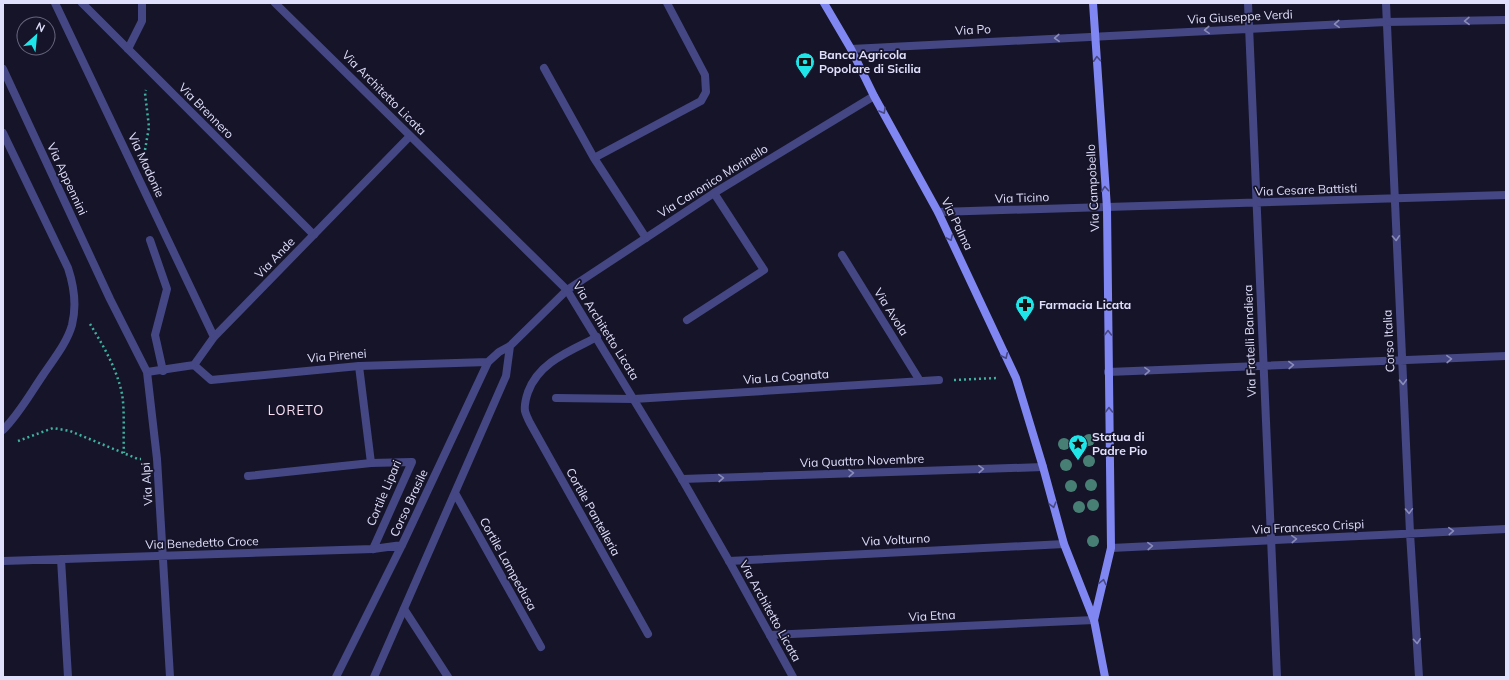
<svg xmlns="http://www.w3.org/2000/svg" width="1509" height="680" viewBox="0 0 1509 680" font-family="Mulish,sans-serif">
  <rect width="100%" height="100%" fill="#161429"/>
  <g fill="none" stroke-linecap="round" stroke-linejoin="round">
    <!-- path -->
    <path stroke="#3eb1a1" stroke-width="2.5" stroke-dasharray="2 3" stroke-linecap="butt" d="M145,150L149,127L145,93L146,90
      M90,324C103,345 117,369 122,394C125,411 123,436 124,453
      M954,380L997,378
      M18,441L53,428L70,431L138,459H141"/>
    <!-- service -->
    <path stroke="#444783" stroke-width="8" d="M128,49L142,21V3
      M544,68L594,158L701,101L706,92L705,75L667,3
      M594,158L646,238
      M150,240L167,289L155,335L163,371
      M687,320L764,270L714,193
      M359,366L371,463
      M556,398L634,399
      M248,476L371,463L412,462L373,549
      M404,609L448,677"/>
    <!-- minor -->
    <path stroke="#444783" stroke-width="8" d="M55,3L214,337
      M82,3L314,235
      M1248,3L1277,677
      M1386,3L1410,533L1419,677
      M851,49L1386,22L1506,20
      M3,69L110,299L147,372L157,459L170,677
      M3,133L68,268C74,286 77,305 72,325C67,343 53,360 43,375C30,394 19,414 3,430
      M938,212L1506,195
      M842,255L920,381
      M597,337C570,351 539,362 528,392C526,398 524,405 525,411C526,415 528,419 530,423L648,634
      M194,365L211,380L359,366L488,362
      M147,372L194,365L214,337L410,136
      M1108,372L1506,356
      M634,399L939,380
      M682,479L1043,467
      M455,493L541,647
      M1111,548L1506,529
      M61,559L68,677
      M3,561L373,549L402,545
      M729,561L1064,544
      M770,635L1094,620
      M336,677L402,545L488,362L499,352L510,346L567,290L714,193L874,96
      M374,677L506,376L510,346"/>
    <!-- tertiary -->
    <path stroke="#444783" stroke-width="8" d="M275,3L567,290L682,479L729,561L793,677"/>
    <!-- secondary -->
    <path stroke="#8087f2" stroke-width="8" d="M824,3L851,49L874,96L938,212L1016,378L1043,467L1064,544L1094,620L1105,677
      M1093,3L1107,208L1111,548L1094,620"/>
  </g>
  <!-- trees -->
  <g fill="#487f75">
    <circle cx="1089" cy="440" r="6"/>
    <circle cx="1064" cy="444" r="6"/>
    <circle cx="1089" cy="461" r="6"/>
    <circle cx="1066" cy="465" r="6"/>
    <circle cx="1091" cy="485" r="6"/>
    <circle cx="1071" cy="486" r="6"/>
    <circle cx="1093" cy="505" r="6"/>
    <circle cx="1079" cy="507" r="6"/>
    <circle cx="1093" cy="541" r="6"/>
  </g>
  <!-- one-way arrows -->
  <defs><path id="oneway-chevron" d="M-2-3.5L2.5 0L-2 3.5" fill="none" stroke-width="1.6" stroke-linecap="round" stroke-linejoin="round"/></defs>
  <g stroke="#8a8bb9">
    <use href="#oneway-chevron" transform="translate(1467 21) rotate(179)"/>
    <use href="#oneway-chevron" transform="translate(1337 24) rotate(177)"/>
    <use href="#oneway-chevron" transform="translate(1207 30) rotate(177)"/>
    <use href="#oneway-chevron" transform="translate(1057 38) rotate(177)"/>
    <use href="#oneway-chevron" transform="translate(1396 238) rotate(87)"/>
    <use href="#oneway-chevron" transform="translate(1449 359) rotate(-2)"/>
    <use href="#oneway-chevron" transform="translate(1291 365) rotate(-2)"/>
    <use href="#oneway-chevron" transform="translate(1147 371) rotate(-2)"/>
    <use href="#oneway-chevron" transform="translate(1403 382) rotate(88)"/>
    <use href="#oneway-chevron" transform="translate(981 469) rotate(-2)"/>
    <use href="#oneway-chevron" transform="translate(851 473) rotate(-2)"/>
    <use href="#oneway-chevron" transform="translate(721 478) rotate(-2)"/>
    <use href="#oneway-chevron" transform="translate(1409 511) rotate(88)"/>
    <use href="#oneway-chevron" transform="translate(1451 531) rotate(-3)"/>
    <use href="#oneway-chevron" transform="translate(1294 539) rotate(-3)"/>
    <use href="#oneway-chevron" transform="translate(1150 546) rotate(-3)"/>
    <use href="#oneway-chevron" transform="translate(1417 641) rotate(86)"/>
  </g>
  <g stroke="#464883">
    <use href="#oneway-chevron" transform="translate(1097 59) rotate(-94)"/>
    <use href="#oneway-chevron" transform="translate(883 111) rotate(61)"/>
    <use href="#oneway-chevron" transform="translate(1105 189) rotate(-94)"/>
    <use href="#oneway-chevron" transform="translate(950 238) rotate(65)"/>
    <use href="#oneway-chevron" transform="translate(1108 333) rotate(-90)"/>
    <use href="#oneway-chevron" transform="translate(1005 356) rotate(65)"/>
    <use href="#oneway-chevron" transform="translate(1109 410) rotate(-91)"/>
    <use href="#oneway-chevron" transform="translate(1053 505) rotate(75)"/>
    <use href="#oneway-chevron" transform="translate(1103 582) rotate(-77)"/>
  </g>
  <!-- icons -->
  <defs>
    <symbol id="bank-pin" viewBox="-11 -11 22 30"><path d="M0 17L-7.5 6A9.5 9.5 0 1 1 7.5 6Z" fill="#1fe4e8" stroke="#161429"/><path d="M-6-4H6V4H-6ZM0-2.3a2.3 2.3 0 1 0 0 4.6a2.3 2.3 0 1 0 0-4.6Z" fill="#111"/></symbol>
    <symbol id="pharmacy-pin" viewBox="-11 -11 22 30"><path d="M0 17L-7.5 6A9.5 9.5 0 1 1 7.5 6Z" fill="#1fe4e8" stroke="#161429"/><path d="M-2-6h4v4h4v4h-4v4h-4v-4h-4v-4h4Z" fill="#111"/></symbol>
    <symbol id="sight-pin" viewBox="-11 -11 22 30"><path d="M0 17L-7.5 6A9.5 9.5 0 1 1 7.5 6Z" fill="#1fe4e8" stroke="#161429"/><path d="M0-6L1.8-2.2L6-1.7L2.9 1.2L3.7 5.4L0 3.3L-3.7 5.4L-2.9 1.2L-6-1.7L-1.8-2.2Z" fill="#111"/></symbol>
  </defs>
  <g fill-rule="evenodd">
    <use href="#bank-pin" x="794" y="51" width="22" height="30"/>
    <use href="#pharmacy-pin" x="1014" y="294" width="22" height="30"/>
    <use href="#sight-pin" x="1067" y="433" width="22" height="30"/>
  </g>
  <g text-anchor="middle" stroke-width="3.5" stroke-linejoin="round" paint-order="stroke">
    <!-- street labels -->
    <g font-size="12" fill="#e0dffc" stroke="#161429">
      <text transform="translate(1240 17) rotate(-3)" y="4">Via Giuseppe Verdi</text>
      <text transform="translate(973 30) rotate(-3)" y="4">Via Po</text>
      <text transform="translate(384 93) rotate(45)" y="4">Via Architetto Licata</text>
      <text transform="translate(206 111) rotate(45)" y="4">Via Brennero</text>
      <text transform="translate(146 165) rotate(65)" y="4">Via Madonie</text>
      <text transform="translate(67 179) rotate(65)" y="4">Via Appennini</text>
      <text transform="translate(713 181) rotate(-32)" y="4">Via Canonico Morinello</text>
      <text transform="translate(1093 188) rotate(-93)" y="4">Via Campobello</text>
      <text transform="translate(1306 190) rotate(-2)" y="4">Via Cesare Battisti</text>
      <text transform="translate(1022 198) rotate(-2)" y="4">Via Ticino</text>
      <text transform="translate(957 224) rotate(64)" y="4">Via Palma</text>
      <text transform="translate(275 258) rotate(-46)" y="4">Via Ande</text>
      <text transform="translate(891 312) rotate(58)" y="4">Via Avola</text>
      <text transform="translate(606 331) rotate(58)" y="4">Via Architetto Licata</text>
      <text transform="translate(1250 341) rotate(-92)" y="4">Via Fratelli Bandiera</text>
      <text transform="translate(1389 341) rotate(-93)" y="4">Corso Italia</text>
      <text transform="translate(337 356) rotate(-5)" y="4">Via Pirenei</text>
      <text transform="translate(786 377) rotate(-4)" y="4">Via La Cognata</text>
      <text transform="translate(862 461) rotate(-2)" y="4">Via Quattro Novembre</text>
      <text transform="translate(147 484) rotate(-94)" y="4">Via Alpi</text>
      <text transform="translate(384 493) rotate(-67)" y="4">Cortile Lipari</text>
      <text transform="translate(409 503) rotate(-65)" y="4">Corso Brasile</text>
      <text transform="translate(593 512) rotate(61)" y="4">Cortile Pantelleria</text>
      <text transform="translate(1308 527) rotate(-3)" y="4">Via Francesco Crispi</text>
      <text transform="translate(896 540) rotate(-3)" y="4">Via Volturno</text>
      <text transform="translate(202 543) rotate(-2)" y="4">Via Benedetto Croce</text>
      <text transform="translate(508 564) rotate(61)" y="4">Cortile Lampedusa</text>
      <text transform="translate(770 611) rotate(61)" y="4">Via Architetto Licata</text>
      <text transform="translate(932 616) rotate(-3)" y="4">Via Etna</text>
    </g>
    <!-- poi labels -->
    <g font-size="12" font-weight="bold" fill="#e0dffc" stroke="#161429" text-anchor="start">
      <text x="819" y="59">Banca Agricola<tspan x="819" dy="14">Popolare di Sicilia</tspan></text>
      <text x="1039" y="309">Farmacia Licata</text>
      <text x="1092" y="441">Statua di<tspan x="1092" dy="14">Padre Pio</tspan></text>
    </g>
    <!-- neighbourhood labels -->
    <g font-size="13" letter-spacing="1" fill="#fce1f4" stroke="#161429">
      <text x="296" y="415">LORETO</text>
    </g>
  </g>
  <!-- border -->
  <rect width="1509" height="680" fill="none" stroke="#e0dffc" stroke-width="8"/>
  <!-- north arrow -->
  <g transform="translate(36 36) rotate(27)"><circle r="19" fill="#161429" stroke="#67657d"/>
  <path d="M0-3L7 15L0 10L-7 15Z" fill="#1fe4e8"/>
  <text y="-6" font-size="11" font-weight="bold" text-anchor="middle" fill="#e0dffc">N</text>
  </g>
</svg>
